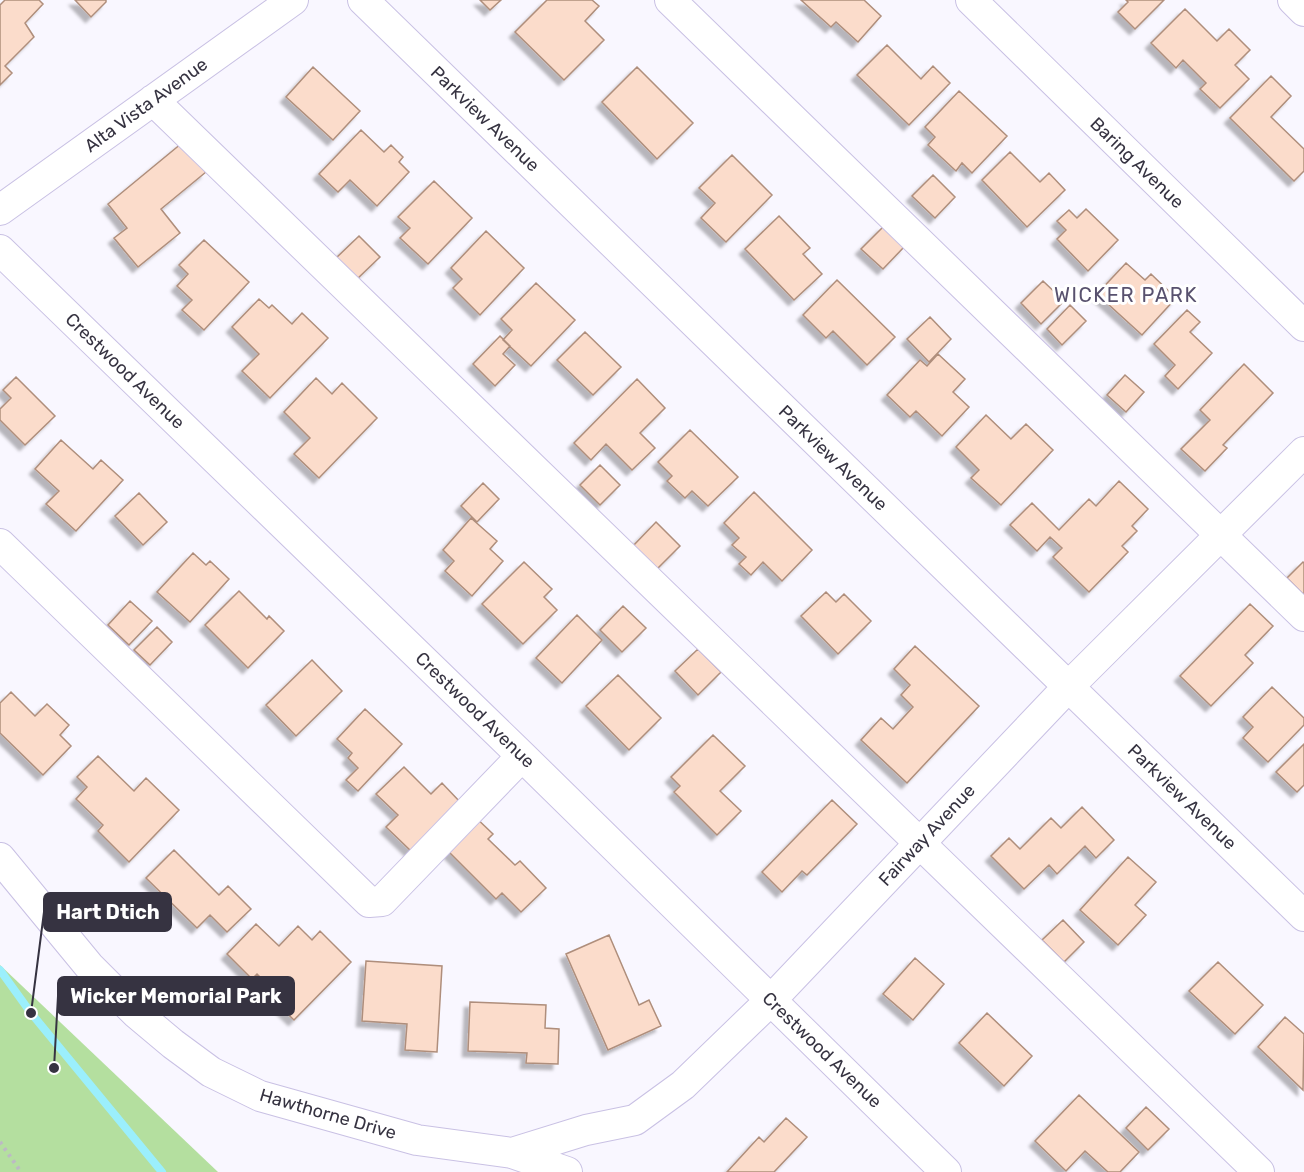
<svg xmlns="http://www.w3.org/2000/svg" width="1304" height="1172" viewBox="0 0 1304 1172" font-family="Rubik,sans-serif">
  <defs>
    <filter id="shadow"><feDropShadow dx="-5.5" dy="5.5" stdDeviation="1.5" flood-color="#0004"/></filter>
  </defs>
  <rect width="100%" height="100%" fill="#f9f7ff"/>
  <!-- green -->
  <path fill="#b4df9f" d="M0,965L218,1172H0Z"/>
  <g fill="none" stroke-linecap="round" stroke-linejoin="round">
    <!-- stream -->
    <path stroke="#9beffc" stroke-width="8" d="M0,970L31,1013L162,1172"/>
  </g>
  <!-- building -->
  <path fill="#fbdccb" stroke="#af8e7b" stroke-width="1.5" filter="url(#shadow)" d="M5,0H39L43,4L25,23L34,37L5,66L12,73L0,85V5Z
    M75,0H106V2L91,17Z
    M480,0H501L490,10Z
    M547,0H592L599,6L585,21L604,40L564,80L515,32Z
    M801,0H864L881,16L858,42L836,22L831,27Z
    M1126,0H1164L1135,29L1118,12L1128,2Z
    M1185,9L1217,41L1229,29L1250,50L1235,65L1249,79L1220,108L1200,89L1206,83L1183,60L1176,68L1151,43Z
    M887,45L921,79L933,66L950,83L909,125L857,75Z
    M313,67L360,111L333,140L286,97Z
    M637,67L693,123L657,159L602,102Z
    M1271,76L1291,96L1271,117L1304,149V171L1294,181L1230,118Z
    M959,91L1007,136L972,173L962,163L956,171L928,145L935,137L925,127Z
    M361,130L384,152L391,145L403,157L399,162L409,172L377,206L350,180L338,192L319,174Z
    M182,143L206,172L161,209L180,233L138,267L114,238L127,228L108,204Z
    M1010,152L1040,182L1049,173L1065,190L1027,227L982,180Z
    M732,155L772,195L726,242L701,218L715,203L699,188Z
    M933,175L955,197L935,218L912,196Z
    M434,181L472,218L428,264L400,238L410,228L398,217Z
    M1086,209L1118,240L1088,271L1057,239L1066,230L1057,221L1069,210L1077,218Z
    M779,216L810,248L803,254L822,274L794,300L745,249Z
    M884,226L905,246L883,269L861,249Z
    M486,231L524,268L480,315L453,288L462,279L451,268Z
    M359,236L380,257L356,280L335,259Z
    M204,240L249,282L204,330L182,310L192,300L177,286L188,274L179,265Z
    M1126,263L1145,280L1151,274L1176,298L1142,335L1097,294Z
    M837,280L895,337L867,365L833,331L826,338L803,315Z
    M1043,281L1064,301L1041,324L1021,303Z
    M536,283L575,320L531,366L503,340L512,330L501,319Z
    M259,299L269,308L272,305L292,324L302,313L328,338L270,398L242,371L259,354L232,327Z
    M1070,305L1086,321L1062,345L1047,329Z
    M1187,310L1200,322L1190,332L1212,353L1178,389L1165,376L1175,365L1154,344Z
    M930,317L951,339L929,362L907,339Z
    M585,332L621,367L593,395L557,360Z
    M500,336L510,346L503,354L515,365L495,386L473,364Z
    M938,354L965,379L953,392L969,407L942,436L916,411L910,417L887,395L920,360L927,366Z
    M1244,364L1273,393L1223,445L1227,448L1205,471L1181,449L1210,420L1200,410Z
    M1125,375L1144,392L1126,412L1107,395Z
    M16,377L55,416L25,445L0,420V409L11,398L3,390Z
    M316,378L332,394L342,383L377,418L319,478L294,454L310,438L284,412Z
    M637,379L665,408L640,433L655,448L632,470L606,444L591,460L574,443Z
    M986,415L1011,439L1026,424L1053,450L1001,505L971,478L979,470L956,447Z
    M690,430L738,477L708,506L692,491L685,498L667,481L672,476L658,462Z
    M61,440L93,469L101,460L123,480L76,531L46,504L59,491L35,469Z
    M600,465L620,485L600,505L580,485Z
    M1119,481L1148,509L1132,526L1137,531L1122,546L1128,552L1089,592L1053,557L1062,548L1050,537L1037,551L1010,525L1032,503L1059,530L1089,499L1096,506Z
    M483,483L499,499L477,522L461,506Z
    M754,492L812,550L782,581L763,562L751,575L739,564L746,557L732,545L739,538L724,523Z
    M139,493L167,522L143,545L115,516Z
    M471,518L497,541L490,549L503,561L472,596L445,571L454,561L443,550Z
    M656,522L680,546L657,569L633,546Z
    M193,553L206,565L210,561L229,579L190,622L157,592Z
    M524,562L552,589L544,597L557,610L523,644L482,604Z
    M1303,562L1304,563V595L1287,578Z
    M239,591L267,619L269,616L284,631L248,668L205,625Z
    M826,592L836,602L844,594L871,621L838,654L801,616Z
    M130,601L152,621L129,645L108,625Z
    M1250,604L1273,626L1245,655L1253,663L1211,706L1180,676Z
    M623,606L646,628L622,652L600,630Z
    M577,615L602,640L562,683L536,658Z
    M157,627L172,642L150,665L134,650Z
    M915,646L979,706L907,783L861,740L881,718L893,729L913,707L901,695L910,685L894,669Z
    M698,649L721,672L698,695L675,671Z
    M312,660L342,691L296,736L266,705Z
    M618,675L661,718L629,750L586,706Z
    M1272,687L1304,718V725L1268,762L1243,738L1253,727L1243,717Z
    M11,692L35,716L47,704L69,725L60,735L71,746L43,775L0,733V703Z
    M365,709L402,744L358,791L346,780L358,768L348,758L352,753L337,739Z
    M713,735L745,766L720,791L741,811L717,835L674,792L680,786L671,777Z
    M1304,744V785L1297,792L1276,772Z
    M98,756L134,791L146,778L179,810L129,862L98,831L103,825L76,799L87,787L77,777Z
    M404,767L431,794L442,783L461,803L412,852L386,827L398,815L376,794Z
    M832,800L857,824L807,875L802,871L782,892L762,872Z
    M1082,807L1114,840L1096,858L1085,846L1057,874L1049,865L1024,889L991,856L1009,838L1020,849L1051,818L1061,828Z
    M471,813L493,834L488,839L515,865L520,861L546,888L521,912L502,893L496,899L441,844Z
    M174,850L219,895L228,886L251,909L227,932L210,915L197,928L146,878Z
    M1128,857L1156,882L1135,905L1146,915L1118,945L1080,910Z
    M1063,920L1084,942L1064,962L1042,940Z
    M256,924L279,946L298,926L312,940L320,931L351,962L294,1020L266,993L271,988L257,974L252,979L227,954Z
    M609,935L639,1005L649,1000L661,1026L608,1050L566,954Z
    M915,958L944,984L913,1020L883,994Z
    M366,961L442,966L437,1052L405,1050L407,1024L362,1021Z
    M1218,962L1263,1005L1235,1034L1189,991Z
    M470,1002L546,1005L545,1028L559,1029L558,1064L526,1063L527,1053L468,1051Z
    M987,1013L1032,1056L1004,1086L959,1043Z
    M1285,1017L1304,1034L1303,1090L1258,1047Z
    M1079,1095L1139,1152L1120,1172H1108L1085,1151L1066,1171L1035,1141Z
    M1146,1107L1169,1129L1148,1150L1126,1128Z
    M786,1118L807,1137L774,1172H727L759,1137L764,1142Z"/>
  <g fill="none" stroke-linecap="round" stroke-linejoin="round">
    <defs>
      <path id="minor" d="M363,0L1304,916
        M670,0L1304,616
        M971,0L1304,326
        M1293,0L1304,11
        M153,100L1259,1172
        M0,210L293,0
        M0,250L522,756L946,1172
        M0,544L369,902L382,901L522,756
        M0,858L89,966L136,1013L173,1044L211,1072L260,1096L417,1140L512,1153L567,1172
        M512,1153L586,1130L635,1120L683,1085L771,1000L1068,687L1304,452"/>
    </defs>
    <!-- minor casing -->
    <use href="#minor" stroke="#c9c1e4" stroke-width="32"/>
    <!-- path -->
    <path stroke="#bcbac4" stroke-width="4" stroke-dasharray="3 4.5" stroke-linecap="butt" d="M0,1142L21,1172"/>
    <!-- minor -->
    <use href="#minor" stroke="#fff" stroke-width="30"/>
  </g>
  <g text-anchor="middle" stroke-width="6" stroke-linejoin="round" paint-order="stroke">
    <!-- street labels -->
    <g font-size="18" fill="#363341" stroke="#fff">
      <text transform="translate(146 105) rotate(-36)" y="6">Alta Vista Avenue</text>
      <text transform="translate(485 119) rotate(44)" y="6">Parkview Avenue</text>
      <text transform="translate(1137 163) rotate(44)" y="6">Baring Avenue</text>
      <text transform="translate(125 371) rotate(44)" y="6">Crestwood Avenue</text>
      <text transform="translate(833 458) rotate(44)" y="6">Parkview Avenue</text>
      <text transform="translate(475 710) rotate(44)" y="6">Crestwood Avenue</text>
      <text transform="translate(1182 797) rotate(44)" y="6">Parkview Avenue</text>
      <text transform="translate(927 835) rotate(-47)" y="6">Fairway Avenue</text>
      <text transform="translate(822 1050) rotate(44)" y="6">Crestwood Avenue</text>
      <text transform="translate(328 1114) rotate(16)" y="6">Hawthorne Drive</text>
    </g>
    <!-- neighbourhood labels -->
    <g font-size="20" letter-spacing="1.5" fill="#58516e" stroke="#fff">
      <text x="1126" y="302">WICKER PARK</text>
    </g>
  </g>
  <!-- callouts -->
  <path fill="none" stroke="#363341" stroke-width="2" d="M31 1013L44 912M54 1068L58 996"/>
  <g fill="#363341" stroke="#fff" stroke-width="2">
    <circle cx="31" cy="1013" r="6"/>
    <circle cx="54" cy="1068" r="6"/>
  </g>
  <g fill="#363341" stroke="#363341" stroke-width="2">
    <rect x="44" y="893" width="127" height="38" rx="6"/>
    <rect x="58" y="977" width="236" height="38" rx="6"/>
  </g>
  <g font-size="20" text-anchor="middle" font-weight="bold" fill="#fff">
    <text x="108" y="919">Hart Dtich</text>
    <text x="176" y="1003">Wicker Memorial Park</text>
  </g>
</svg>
